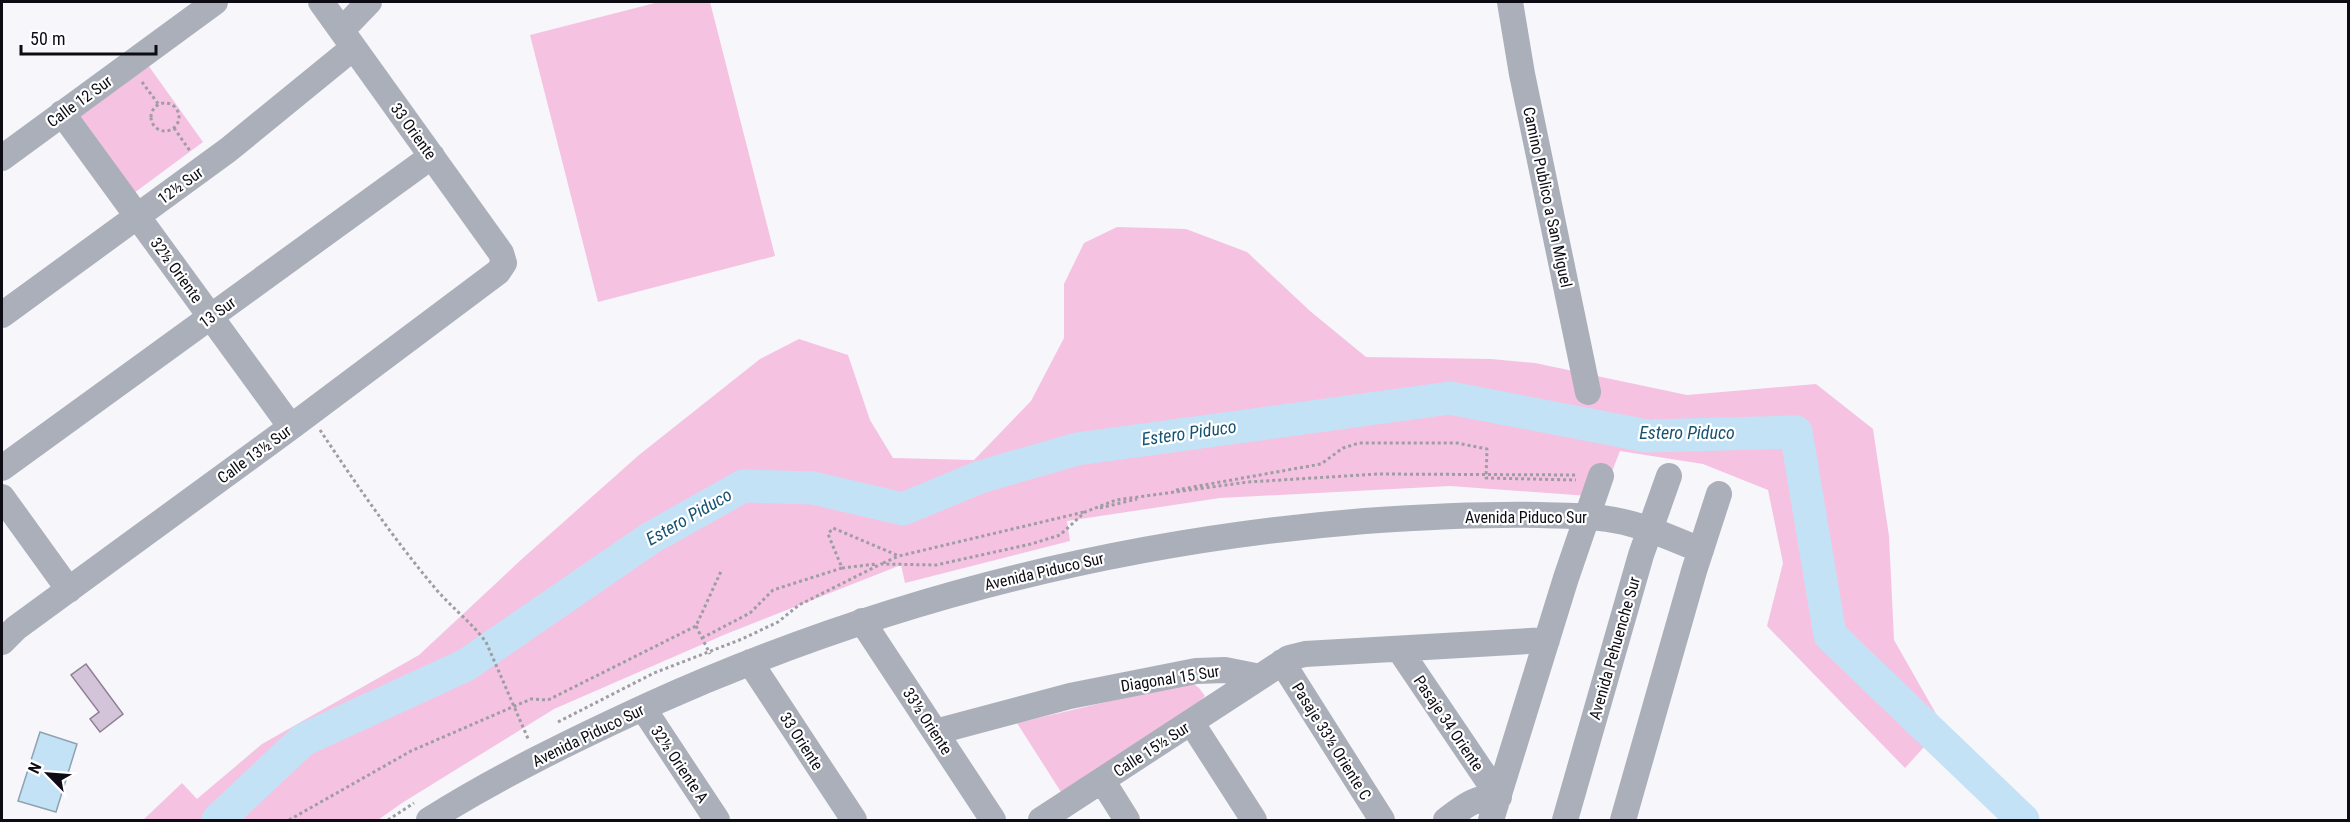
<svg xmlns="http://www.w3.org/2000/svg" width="2350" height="822" viewBox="0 0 2350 822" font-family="'Roboto Condensed',sans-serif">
  <rect width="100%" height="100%" fill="#f6f6fb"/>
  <!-- green -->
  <path fill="#f6c2e1" d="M659,2H710L775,256L598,302L530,35Z
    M148,65L203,142L130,196L73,120Z
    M1117,227L1186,229L1247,252L1310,311L1366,357L1491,359L1535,363L1687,395L1816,384L1873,429L1889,536L1894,640L1943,726L1905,768L1767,626L1783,563L1768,490L1703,464L1620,451L1602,497L1450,486L1220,498L1067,521L1070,541L905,583L901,565L726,634L554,709L402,803L378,820H143L182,783L197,799L262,744L419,655L523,558L639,455L760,359L799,339L848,355L870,420L893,458L974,460L1031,401L1064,338V284L1084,243Z
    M1191,682L1199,688L1205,696L1197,705L1061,792L1017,723Z"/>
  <!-- water -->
  <path fill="#c4e2f5" stroke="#8da2b2" stroke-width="1.5" d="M40,732L77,744L56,812L18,801Z"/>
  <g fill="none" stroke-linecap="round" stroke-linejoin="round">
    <!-- river -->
    <path stroke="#c4e2f5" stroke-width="33" d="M218,820L303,740L466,665L649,539L743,486L813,488L903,509L980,477L1077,449L1450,398L1647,436L1796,432L1830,635L2023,820"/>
  </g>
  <!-- building -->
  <path fill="#d4c4da" stroke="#8f8095" stroke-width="1.5" d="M86,664L123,714L100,732L90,719L99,712L71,675Z"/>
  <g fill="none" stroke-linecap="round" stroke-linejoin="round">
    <!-- path -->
    <path stroke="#9e9da4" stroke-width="3" stroke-dasharray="3 3" stroke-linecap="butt" d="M142,82L159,105
      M151 117a14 14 0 1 1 28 0a14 14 0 1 1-28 0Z
      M174,128L190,151
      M320,430C356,484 393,538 435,588C451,607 471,622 486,642L529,741
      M1176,490L1321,464L1343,448L1359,443H1457L1487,449L1486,478L1576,480
      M1100,508L1137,499
      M883,563L899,556
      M842,568L876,564
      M696,626L710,654
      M702,638L750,613L773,590L842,568L828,534L833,528L899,556L1084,512
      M558,722L654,673L742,639L778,622L799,605L881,564L936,565L1031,544L1060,535L1085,512L1116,500L1248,482L1378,474L1578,475
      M289,820L411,751L531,699L548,700L696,626L722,569
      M388,820L414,803"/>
    <!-- minor -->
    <path stroke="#aaafb9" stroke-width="26" d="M1510,2L1522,74L1588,392
      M342,30L369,2
      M62,113L291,427
      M2,158L215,2
      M2,315L228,150L353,48
      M2,468L432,156
      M2,497L69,590
      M862,621L993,820
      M2,642L16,628L291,427L498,272L504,263L501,253L321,2
      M1399,649L1499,797
      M750,662L854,820
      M1282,662L1382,820
      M643,708L717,820
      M1191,722L1254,820
      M935,732L1070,696L1196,671L1225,670L1260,677
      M1102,780L1127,820
      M429,820C499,776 573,740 649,705C875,603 1117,541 1365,521C1423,517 1481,514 1539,515C1566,516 1592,515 1619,521C1647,526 1674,540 1701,550
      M1041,820L1289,658L1305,654L1547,640
      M1446,820C1463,807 1476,796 1499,797
      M1491,820L1566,578L1601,476
      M1565,820L1641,555L1669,476
      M1623,820L1694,571L1719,494"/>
  </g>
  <g text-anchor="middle" stroke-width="4.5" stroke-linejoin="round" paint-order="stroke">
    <!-- street labels -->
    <g font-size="16" fill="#0d0c15" stroke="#fff">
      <text transform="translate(79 101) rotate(-36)" y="6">Calle 12 Sur</text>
      <text transform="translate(414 131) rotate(54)" y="6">33 Oriente</text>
      <text transform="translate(180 185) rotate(-36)" y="6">12½ Sur</text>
      <text transform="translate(1548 197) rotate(78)" y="6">Camino Publico a San Miguel</text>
      <text transform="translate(177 270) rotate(54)" y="6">32½ Oriente</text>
      <text transform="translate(217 312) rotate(-36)" y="6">13 Sur</text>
      <text transform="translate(254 454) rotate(-36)" y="6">Calle 13½ Sur</text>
      <text x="1526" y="523">Avenida Piduco Sur</text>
      <text transform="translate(1044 571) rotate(-13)" y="6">Avenida Piduco Sur</text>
      <text transform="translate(1614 648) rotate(-74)" y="6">Avenida Pehuenche Sur</text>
      <text transform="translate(1170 678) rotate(-9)" y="6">Diagonal 15 Sur</text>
      <text transform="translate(928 721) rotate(57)" y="6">33½ Oriente</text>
      <text transform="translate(1449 723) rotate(56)" y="6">Pasaje 34 Oriente</text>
      <text transform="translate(588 735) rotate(-26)" y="6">Avenida Piduco Sur</text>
      <text transform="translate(802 741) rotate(57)" y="6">33 Oriente</text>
      <text transform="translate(1332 741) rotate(58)" y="6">Pasaje 33½ Oriente C</text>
      <text transform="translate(1151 749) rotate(-33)" y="6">Calle 15½ Sur</text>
      <text transform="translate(680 764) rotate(56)" y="6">32½ Oriente A</text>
    </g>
    <!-- water labels -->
    <g font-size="18" font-style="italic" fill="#165372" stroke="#fff">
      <text transform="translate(1189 433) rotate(-8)" y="6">Estero Piduco</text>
      <text x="1687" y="439">Estero Piduco</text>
      <text transform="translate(689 517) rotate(-30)" y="6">Estero Piduco</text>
    </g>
  </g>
  <!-- border -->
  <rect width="2350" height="822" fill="none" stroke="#0d0c15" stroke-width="6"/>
  <!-- north arrow -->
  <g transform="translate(48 774) rotate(295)" stroke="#ffffff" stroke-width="4.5" paint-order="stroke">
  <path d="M0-4.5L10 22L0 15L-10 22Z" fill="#0d0c15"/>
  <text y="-9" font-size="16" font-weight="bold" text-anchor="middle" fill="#0d0c15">N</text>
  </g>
  <!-- scale -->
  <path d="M21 45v9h135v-9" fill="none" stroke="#0d0c15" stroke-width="3"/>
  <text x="30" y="45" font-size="18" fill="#0d0c15" stroke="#ffffff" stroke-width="4.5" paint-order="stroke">50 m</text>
</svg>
